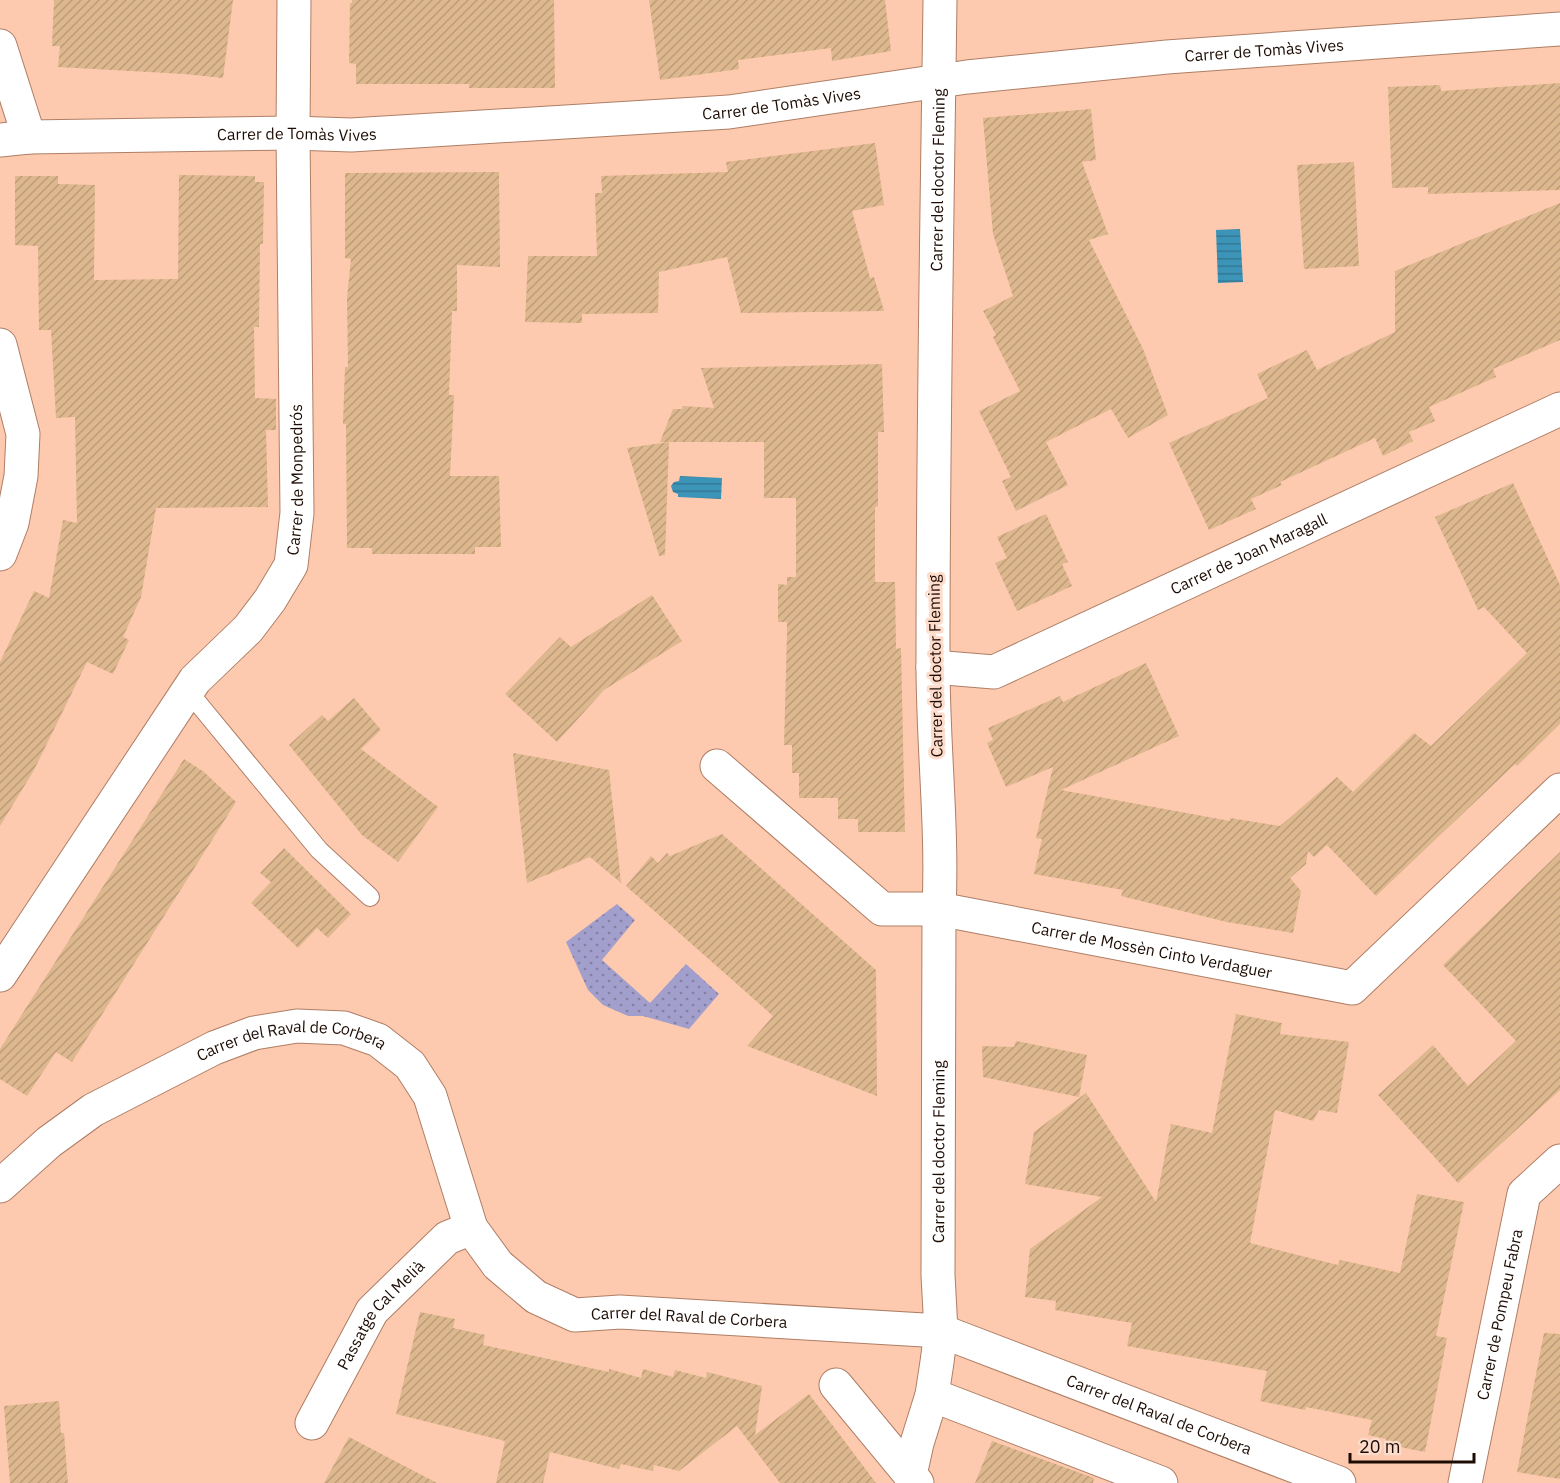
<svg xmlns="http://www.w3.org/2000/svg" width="1560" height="1483" viewBox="0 0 1560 1483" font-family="'IBM Plex Sans',sans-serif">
  <defs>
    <pattern id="grass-dots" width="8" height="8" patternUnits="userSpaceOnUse" patternTransform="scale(1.5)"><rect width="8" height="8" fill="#a39fcd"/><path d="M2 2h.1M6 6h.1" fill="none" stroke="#8480a4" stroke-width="1.8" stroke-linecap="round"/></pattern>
    <pattern id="water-rules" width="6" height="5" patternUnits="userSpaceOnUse" patternTransform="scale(1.5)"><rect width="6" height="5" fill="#3c94b9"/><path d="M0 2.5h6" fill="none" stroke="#327794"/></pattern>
    <pattern id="building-hatch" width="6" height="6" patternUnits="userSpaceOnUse" patternTransform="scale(1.5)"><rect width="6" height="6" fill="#ddb78e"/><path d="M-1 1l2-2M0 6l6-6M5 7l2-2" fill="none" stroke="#bd9c79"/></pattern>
  </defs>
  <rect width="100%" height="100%" fill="#fecaaf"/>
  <!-- grass -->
  <path fill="url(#grass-dots)" d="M617,904L635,920L602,960L650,1003L686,964L719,994L689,1029L643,1016H628L603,1005L588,990L566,942Z"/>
  <!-- water -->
  <path fill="url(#water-rules)" d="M1240,229L1243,282L1218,283L1216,230Z
    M680,476L722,478L721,499L678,497V494L673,492L671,486L674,482L679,481Z"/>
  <!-- building -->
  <path fill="url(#building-hatch)" d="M54,0H233L223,78L184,74L58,67L60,46H52Z
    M352,0H554L555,88H469V84H356V64L349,63L350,3H352Z
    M649,0H885L891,51L832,61L831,48L738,60L739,69L660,80Z
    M1560,83V190L1428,194V187L1392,188L1388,87L1440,85L1441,91Z
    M1091,109L1096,160L1082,162L1108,234L1089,240L1143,349L1168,415L1128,438L1111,409L1046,442L1068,485L1016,511L1002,481L1011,477L979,411L1020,391L993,337L996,335L983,311L1013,296L993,234L983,118Z
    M875,143L884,205L852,211L870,278L874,277L884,311L741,313L727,257L659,272L658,313L582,314V323L525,322L528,256H597L595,193H602L601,176L728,172L726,162Z
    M1354,162L1359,266L1304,269L1297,165Z
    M499,172L500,267L457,265V311H452L449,395H454L450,476H499L501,547H475V554H372V548H347L346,424H343L345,367H348L347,298L351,259L345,258V173Z
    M179,175L255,176V182H264L263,244H260L259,327H254L255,398L276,399V430H266L268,507L156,508L141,597L123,637L129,640L113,674L87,662L34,770L0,826V662L34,591L49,598L63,520L77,523L75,417L56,418L51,330H39L38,246L15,245V176H58V184L95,185L94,280L178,279Z
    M1560,203V340L1493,369L1496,377L1429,407L1435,421L1409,432L1413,441L1383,456L1375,438L1280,482L1282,485L1251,499L1256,509L1209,530L1169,443L1268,398L1257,374L1307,350L1317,370L1395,332V271Z
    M882,364L884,432H878V506L875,507V582H895L896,649L901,648L905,832H858V819H838V798H799V773H792V745H784L787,633V622H778V584L787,585V577H796V498H764V442H660L673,409H682L683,406L714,408L701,368Z
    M669,442L665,555L659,556L627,448Z
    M1513,483L1560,585V724L1517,766L1515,764L1376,896L1327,845L1314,857L1308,851L1306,864L1290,878L1301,891L1293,933L1227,922L1121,896L1123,890L1034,874L1042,839L1036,838L1053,767L1006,787L987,743L993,740L988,728L1060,696L1063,702L1146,663L1179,736L1061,790L1230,821V818L1280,826L1337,777L1353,792L1414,733L1431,746L1527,653L1484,607L1478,610L1435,517Z
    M1046,514L1068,562L1062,564L1072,586L1017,611L995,563L1007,558L997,537Z
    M652,595L682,641L604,690L557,742L505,694L560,637L571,647Z
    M354,698L381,730L361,749L438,807L398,862L362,835L289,745L322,715L328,721Z
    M513,753L609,770L621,883L590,857L527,883Z
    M184,759L204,772L236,802L72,1062L56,1052L27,1096L0,1079V1049Z
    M722,834L876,970L877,1096L747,1046L773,1016L626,886L651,856L658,863L667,853L670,856Z
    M284,848L351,914L328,938L317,928L298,948L251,903L271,882L260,873Z
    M1560,852V1090L1458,1183L1378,1095L1433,1045L1468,1086L1516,1041L1443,965Z
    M1236,1014L1282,1023L1280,1034L1349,1042L1337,1113L1319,1110L1313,1121L1275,1110L1250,1243L1338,1265L1340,1260L1400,1273L1417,1194L1464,1202L1436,1336L1447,1338L1425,1452L1385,1444L1386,1439L1368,1435L1372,1420L1306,1407L1305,1410L1260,1401L1267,1371L1127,1346L1132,1323L1055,1310L1056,1301L1025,1297L1030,1249L1102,1197L1025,1184L1034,1132L1086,1093L1156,1202L1171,1124L1212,1133Z
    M1016,1041L1087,1055L1079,1097L983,1077L982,1046L1014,1047Z
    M420,1312L455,1319L453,1328L485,1335L483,1345L609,1372V1369L641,1378L643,1369L673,1377L675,1370L706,1378L707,1372L762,1386L755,1435L809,1394L876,1483H780L737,1426L679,1471L654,1465L653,1471L621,1464L619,1469L550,1452L543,1483H496L505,1441L396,1414Z
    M1544,1333L1560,1334V1479L1517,1472Z
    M59,1401L61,1433H64L68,1483H10L4,1406Z
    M349,1437L437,1483H324Z
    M992,1441L1094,1478L1093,1483H975Z"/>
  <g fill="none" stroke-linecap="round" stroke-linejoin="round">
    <defs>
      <path id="lane" d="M188,691L319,850L370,897"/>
      <g id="street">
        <path d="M0,46L29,137"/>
        <path id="s1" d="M0,140L29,137L293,133L351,135L729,112L967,77L1167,57L1560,29"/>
        <path d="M0,345L23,434L21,476L12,523L0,554"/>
        <path id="s2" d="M933,667L994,672L1560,409"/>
        <path id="s3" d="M717,766L882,909H939L1352,988L1560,790"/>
        <path id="s4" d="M0,975L195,680L248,629L270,600L291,565L297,513L293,133L294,0"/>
        <path id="s5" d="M0,1186L49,1142L93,1110L214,1048L254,1033L297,1026L344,1028L378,1040L410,1065L430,1096L471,1228L498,1265L536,1297L575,1315L620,1312L941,1331L1339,1483"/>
        <path d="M836,1385L917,1483"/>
        <path d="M932,1395L1161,1483"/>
        <path id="s6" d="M312,1423L372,1311L447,1238L471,1228"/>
        <path id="s7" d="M910,1475L917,1443L932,1395L937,1362L941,1331L938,1275L939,909C943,824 932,739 933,653C933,436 937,218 940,0"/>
        <path id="s8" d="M1465,1483L1524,1194L1560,1161"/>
      </g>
    </defs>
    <!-- lane casing -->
    <use href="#lane" stroke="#ae7e65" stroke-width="20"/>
    <!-- street casing -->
    <use href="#street" stroke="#ae7e65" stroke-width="35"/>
    <!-- lane -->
    <use href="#lane" stroke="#fff" stroke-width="18"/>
    <!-- street -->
    <use href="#street" stroke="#fff" stroke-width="33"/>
  </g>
  <g text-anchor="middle" stroke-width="6" stroke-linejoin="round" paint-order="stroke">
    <!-- street labels -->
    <g font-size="16" fill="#1d0c04" stroke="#fddccc">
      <text dy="6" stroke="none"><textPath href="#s1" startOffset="1269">Carrer de Tomàs Vives</textPath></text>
      <text dy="6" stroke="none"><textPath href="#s1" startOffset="783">Carrer de Tomàs Vives</textPath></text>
      <text dy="6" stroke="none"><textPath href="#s1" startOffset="297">Carrer de Tomàs Vives</textPath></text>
      <text dy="6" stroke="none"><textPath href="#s7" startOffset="1299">Carrer del doctor Fleming</textPath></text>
      <text dy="6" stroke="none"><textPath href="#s4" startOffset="590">Carrer de Monpedrós</textPath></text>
      <text dy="6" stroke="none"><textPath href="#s2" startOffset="342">Carrer de Joan Maragall</textPath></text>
      <text transform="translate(935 666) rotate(-91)" y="6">Carrer del doctor Fleming</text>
      <text dy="6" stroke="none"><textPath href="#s3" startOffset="492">Carrer de Mossèn Cinto Verdaguer</textPath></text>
      <text dy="6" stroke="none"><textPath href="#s5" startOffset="336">Carrer del Raval de Corbera</textPath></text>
      <text dy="6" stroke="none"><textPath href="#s7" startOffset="327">Carrer del doctor Fleming</textPath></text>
      <text dy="6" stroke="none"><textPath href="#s8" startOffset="172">Carrer de Pompeu Fabra</textPath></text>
      <text dy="6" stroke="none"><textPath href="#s6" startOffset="129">Passatge Cal Melià</textPath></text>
      <text dy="6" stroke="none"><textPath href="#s5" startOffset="894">Carrer del Raval de Corbera</textPath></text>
      <text dy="6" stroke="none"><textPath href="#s5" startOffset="1380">Carrer del Raval de Corbera</textPath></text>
    </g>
  </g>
  <!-- scale -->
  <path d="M1350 1453v9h124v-9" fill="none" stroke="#1d0c04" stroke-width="3"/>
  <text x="1359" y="1453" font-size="18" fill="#1d0c04" stroke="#fddccc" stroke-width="4.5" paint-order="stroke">20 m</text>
</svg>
